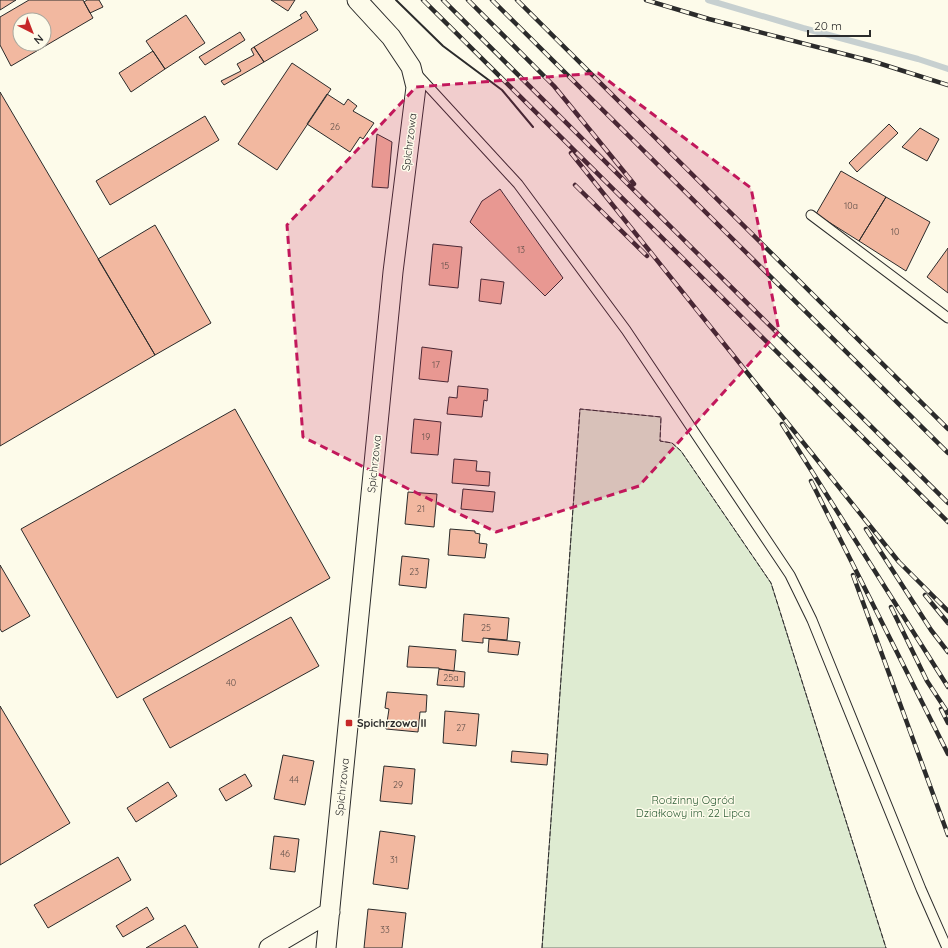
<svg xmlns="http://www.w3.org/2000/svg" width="948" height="948" viewBox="0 0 948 948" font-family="Quicksand,sans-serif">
  <rect width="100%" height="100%" fill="#fdfbea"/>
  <!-- green -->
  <path fill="#deebd1" stroke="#74746e" d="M580,409L661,417L660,441L672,443L681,451L771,583L886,948H542Z"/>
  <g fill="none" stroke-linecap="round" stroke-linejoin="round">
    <!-- stream -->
    <path stroke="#c7d0d0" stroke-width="6" d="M708,0L803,28L918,59L948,69"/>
  </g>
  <!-- building -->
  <path fill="#f2b8a0" stroke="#2b2b2b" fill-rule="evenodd" d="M0,0H16L0,10Z
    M29,0H83L93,18L11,66L0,45V17ZM20,20H44V44H20Z
    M87,0H99L103,7L90,13L84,2Z
    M271,0H295L288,11Z
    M306,11L318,30L264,62L254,47L302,18L300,15Z
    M186,15L205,43L165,69L146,41Z
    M240,32L245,40L205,65L199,57Z
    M254,47L264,62L224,85L221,81L241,71L237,64L254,55L251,49Z
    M153,51L165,69L131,92L119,73Z
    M292,63L331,89L277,170L238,144Z
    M0,92L155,355L0,446Z
    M327,94L344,105L348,99L357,106L353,111L374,123L363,139L360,137L350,152L307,124Z
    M205,116L219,140L110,205L96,181Z
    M889,124L898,133L857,172L849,163Z
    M920,128L939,139L927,161L902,147Z
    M377,134L392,142L388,188L372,187Z
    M841,171L886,197L859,241L816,214Z
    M500,189L563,278L545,296L470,222L482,201Z
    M886,197L930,222L906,271L859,241Z
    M155,225L211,323L155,355L98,259Z
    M433,244L462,247L458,288L429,285Z
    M948,248V293L927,277Z
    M481,279L504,282L501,304L479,301Z
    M422,347L452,351L448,382L419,379Z
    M458,386L488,389L487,401L484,400L482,417L447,414L449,397L457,398Z
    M235,409L330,578L117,698L21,529Z
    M414,419L441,422L438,455L411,453Z
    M454,459L477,461L476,471L490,472L489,486L452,483Z
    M463,489L495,492L493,512L461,509Z
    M408,492L437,494L434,527L405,524Z
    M450,529L475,531V533L480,534L479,543L487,544L485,558L448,555Z
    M402,556L429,559L426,588L399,585Z
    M0,565L30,616L2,632L0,629Z
    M464,614L509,618L507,640L483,638V643L462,641Z
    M291,617L319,666L170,748L143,699Z
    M489,639L520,642L518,655L488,652Z
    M409,646L456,650L454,671L439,669V668L407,667Z
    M439,669L465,672L464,687L437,685Z
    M387,692L427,695L426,712H420L418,732L386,729L389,709L385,708Z
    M0,706L70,823L0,865Z
    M445,711L479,714L476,746L443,743Z
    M512,751L548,754L547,765L511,762Z
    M283,755L314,761L305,805L274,799Z
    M384,766L415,769L412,804L380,801Z
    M245,774L252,786L226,801L219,789Z
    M168,782L177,796L136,822L127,808Z
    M380,831L415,836L408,889L373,884Z
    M274,836L299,839L295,872L270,869Z
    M118,857L131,880L48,928L34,905Z
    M147,907L154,919L123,937L116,926Z
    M368,909L406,913L402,948H364Z
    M185,925L198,948H146Z"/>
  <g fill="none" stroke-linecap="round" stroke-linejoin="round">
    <defs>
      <path id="lane" d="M416,73L518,184L626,330L790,575L812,620L921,889L947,948
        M811,215L948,318"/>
      <path id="street" d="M269,948L330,912
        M326,948L393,272L416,87L411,67L391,37L357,0"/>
    </defs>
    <!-- lane casing -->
    <use href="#lane" stroke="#2b2b2b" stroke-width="11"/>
    <!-- street casing -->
    <use href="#street" stroke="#2b2b2b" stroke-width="21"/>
    <!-- lane -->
    <use href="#lane" stroke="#fdfbea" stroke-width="9"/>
    <!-- street -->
    <use href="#street" stroke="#fdfbea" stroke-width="19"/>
    <defs>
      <path id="rail" d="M423,0L948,522
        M443,0L948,503
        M468,0L554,86L634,184
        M492,0L948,453
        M517,0L948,429
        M646,0L709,19L875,62L948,85
        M571,153L899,562L948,611
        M575,185L647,256
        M782,424L948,687
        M811,481L948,754
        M866,529L931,630L948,652
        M853,575L948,835
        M925,595L948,623
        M891,607L927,681L948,713
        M941,709L948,723"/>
    </defs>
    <!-- rail casing -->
    <use href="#rail" stroke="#2b2b2b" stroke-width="4.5"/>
    <!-- rail -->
    <use href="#rail" stroke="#fdfbea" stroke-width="3" stroke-dasharray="9" stroke-linecap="butt"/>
    <!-- fence -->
    <path stroke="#2b2b2b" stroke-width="1" stroke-dasharray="5 2" stroke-linecap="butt" d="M542,948L580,409L661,417L660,441L672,443L681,451L771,583L886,948"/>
    <!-- wall -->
    <path stroke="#2b2b2b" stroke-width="2" d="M396,0L443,46L502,90L533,127"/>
  </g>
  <!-- marked area -->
  <path fill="#c2185b" fill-opacity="0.2" stroke="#c2185b" stroke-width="3" stroke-dasharray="8 5" stroke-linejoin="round" d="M598,73L751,188L779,331L639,486L496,532L303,437L287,225L416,87Z"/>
  <!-- markers -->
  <rect fill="#c62828" stroke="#fdfbea" stroke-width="1.5" x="345" y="719" width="8" height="8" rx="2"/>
  <g text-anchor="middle" stroke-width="3" stroke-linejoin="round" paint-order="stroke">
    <!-- number labels -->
    <g font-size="9" fill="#5d4e48">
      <text x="335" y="130">26</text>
      <text x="851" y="209">10a</text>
      <text x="895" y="235">10</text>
      <text x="521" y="253">13</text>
      <text x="445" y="269">15</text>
      <text x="436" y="368">17</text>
      <text x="426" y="440">19</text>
      <text x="421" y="512">21</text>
      <text x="414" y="575">23</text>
      <text x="486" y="631">25</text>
      <text x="451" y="681">25a</text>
      <text x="231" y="686">40</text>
      <text x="461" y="731">27</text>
      <text x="294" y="783">44</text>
      <text x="398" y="788">29</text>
      <text x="285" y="857">46</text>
      <text x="394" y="863">31</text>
      <text x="385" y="933">33</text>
    </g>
    <!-- street labels -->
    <g font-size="11" fill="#2b2b2b" stroke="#fdfbea">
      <text transform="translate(409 142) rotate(-83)" y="4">Spichrzowa</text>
      <text transform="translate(374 464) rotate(-84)" y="4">Spichrzowa</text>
      <text transform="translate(342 787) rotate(-84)" y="4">Spichrzowa</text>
    </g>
    <!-- poi labels -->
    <g font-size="11" font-weight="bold" fill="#2b2b2b" stroke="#fdfbea" text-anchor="start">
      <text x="357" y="727">Spichrzowa II</text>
    </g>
    <!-- park labels -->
    <g font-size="11" fill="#34623c" stroke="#fdfbea">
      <text x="693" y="804">Rodzinny Ogród<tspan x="693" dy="13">Działkowy im. 22 Lipca</tspan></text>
    </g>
  </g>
  <!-- north arrow -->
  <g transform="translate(32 32) rotate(138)"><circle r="19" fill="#fdfbea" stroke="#a9a89e"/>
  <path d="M0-3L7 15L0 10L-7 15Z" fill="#c62828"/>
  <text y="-6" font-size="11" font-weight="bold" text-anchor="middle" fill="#2b2b2b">N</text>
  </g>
  <!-- scale -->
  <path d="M808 30v6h62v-6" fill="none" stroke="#2b2b2b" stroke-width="2"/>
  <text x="814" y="30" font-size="12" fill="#2b2b2b" stroke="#fdfbea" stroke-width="3" paint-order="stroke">20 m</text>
</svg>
